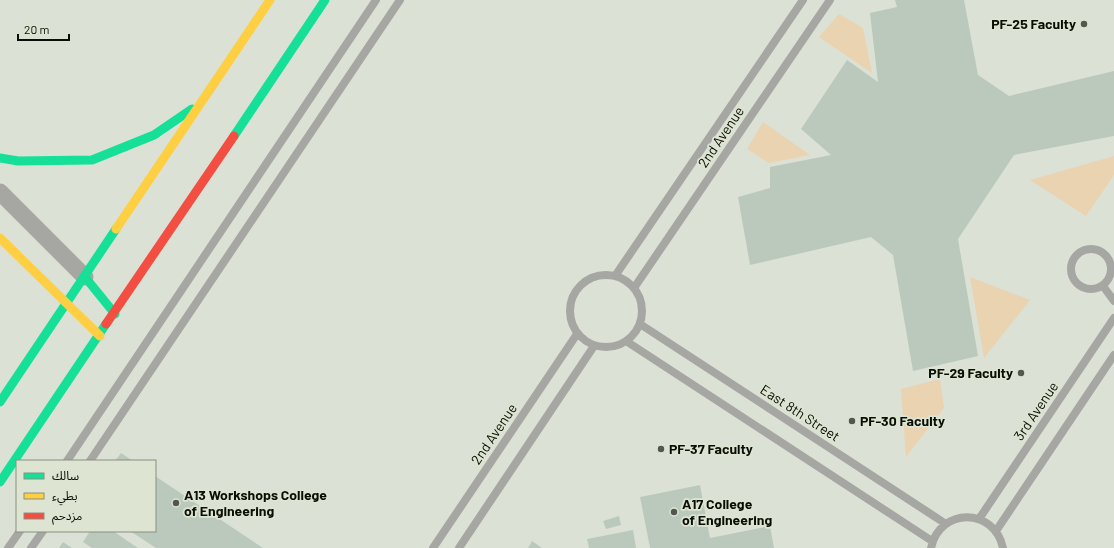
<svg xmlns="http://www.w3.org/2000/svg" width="1114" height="548" viewBox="0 0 1114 548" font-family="Barlow,'Noto Sans Arabic',sans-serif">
  <rect width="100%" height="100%" fill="#dce1d6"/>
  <!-- green -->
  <path fill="#e9d3b1" d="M839,14L863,28L872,73L819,37Z
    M763,122L810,155L769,163L747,149Z
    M1114,156V175L1086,216L1030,180Z
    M970,277L1030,300L984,358Z
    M940,379L944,408L906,457L901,389Z"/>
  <!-- building -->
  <path fill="#bbc9bc" d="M895,0H964L978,75L1009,96L1114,71V136L1014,155L958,239L978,356L913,371L893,255L871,237L750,265L738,197L770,188V167L831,155L801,129L847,60L878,82L870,13L897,7Z
    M121,453L133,461H115Z
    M155,476L263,548H156L130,531H155Z
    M700,485L710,538L770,526L774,548H650L640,497Z
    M619,516L621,525L606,529L603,521Z
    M633,530L636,548H589L587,539Z
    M90,531H113L138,548H92L83,542Z
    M532,541L542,548H528Z
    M63,542L72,548H59Z"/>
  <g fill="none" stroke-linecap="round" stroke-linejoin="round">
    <!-- lane -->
    <path stroke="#a6a7a2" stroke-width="8" d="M1071 269a20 20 0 1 1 40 0a20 20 0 1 1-40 0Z
      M570 311a36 36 0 1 1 72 0a36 36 0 1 1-72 0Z
      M615,276L803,0
      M1103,286L1114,301
      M634,288L830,0
      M640,324L946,524
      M626,341L932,541
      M67,461L376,0
      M90,461L400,0
      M979,519L1114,318
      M996,531L1114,355
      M8,548L20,531
      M31,548L43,531
      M433,548L577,334
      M459,548L594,346
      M931,548C940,507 994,507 1003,548"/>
    <!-- street -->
    <path stroke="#a6a7a2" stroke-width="17" d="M0,192L85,277"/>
    <!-- fast -->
    <path stroke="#16e098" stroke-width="9" d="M234,136L325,0
      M0,158L18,161L92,160L154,135L192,109
      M85,277L115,314
      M0,402L116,229
      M0,482L106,324"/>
    <!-- slow -->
    <path stroke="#ffcf43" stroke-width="9" d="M116,229L270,0
      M0,238L100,336"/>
    <!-- jam -->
    <path stroke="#f24e42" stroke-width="9" d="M106,324L234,136"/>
  </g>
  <!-- markers -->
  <g fill="#54574f" stroke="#dde5d2" stroke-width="1.5">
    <circle cx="1084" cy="24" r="4"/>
    <circle cx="1021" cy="373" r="4"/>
    <circle cx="852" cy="421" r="4"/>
    <circle cx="661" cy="449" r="4"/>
    <circle cx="176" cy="503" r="4"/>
    <circle cx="674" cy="512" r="4"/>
  </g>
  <g text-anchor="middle" stroke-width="3.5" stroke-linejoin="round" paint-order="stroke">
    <!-- poi labels -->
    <g font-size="14" font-weight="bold" fill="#0b0d07" stroke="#dde5d2" text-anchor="start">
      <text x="1076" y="29" text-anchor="end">PF-25 Faculty</text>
      <text x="1013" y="378" text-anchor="end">PF-29 Faculty</text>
      <text x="860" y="426">PF-30 Faculty</text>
      <text x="669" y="454">PF-37 Faculty</text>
      <text x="184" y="500">A13 Workshops College<tspan x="184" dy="16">of Engineering</tspan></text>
      <text x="682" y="509">A17 College<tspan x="682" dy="16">of Engineering</tspan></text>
    </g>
    <!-- street labels -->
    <g font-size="14" fill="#0b0d07" stroke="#dde5d2">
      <text transform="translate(721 137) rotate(-56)" y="5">2nd Avenue</text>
      <text transform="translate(1036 411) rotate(-56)" y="5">3rd Avenue</text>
      <text transform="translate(800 413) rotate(33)" y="5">East 8th Street</text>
      <text transform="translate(494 434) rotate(-56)" y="5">2nd Avenue</text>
    </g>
  </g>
  <!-- legend -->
  <rect x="16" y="460" width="140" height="72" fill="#dde5d2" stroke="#898f81"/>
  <rect x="24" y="473" width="20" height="6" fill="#16e098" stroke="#898f81"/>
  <text x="52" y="480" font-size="12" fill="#0b0d07">سالك</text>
  <rect x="24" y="493" width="20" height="6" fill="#ffcf43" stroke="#898f81"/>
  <text x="52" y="500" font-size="12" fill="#0b0d07">بطيء</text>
  <rect x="24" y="513" width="20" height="6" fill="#f24e42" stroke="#898f81"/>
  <text x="52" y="520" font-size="12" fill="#0b0d07">مزدحم</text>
  <!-- scale -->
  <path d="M18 34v6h51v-6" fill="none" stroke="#0b0d07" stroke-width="2"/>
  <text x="24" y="34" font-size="12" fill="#0b0d07" stroke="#dde5d2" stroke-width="3" paint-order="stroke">20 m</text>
</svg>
